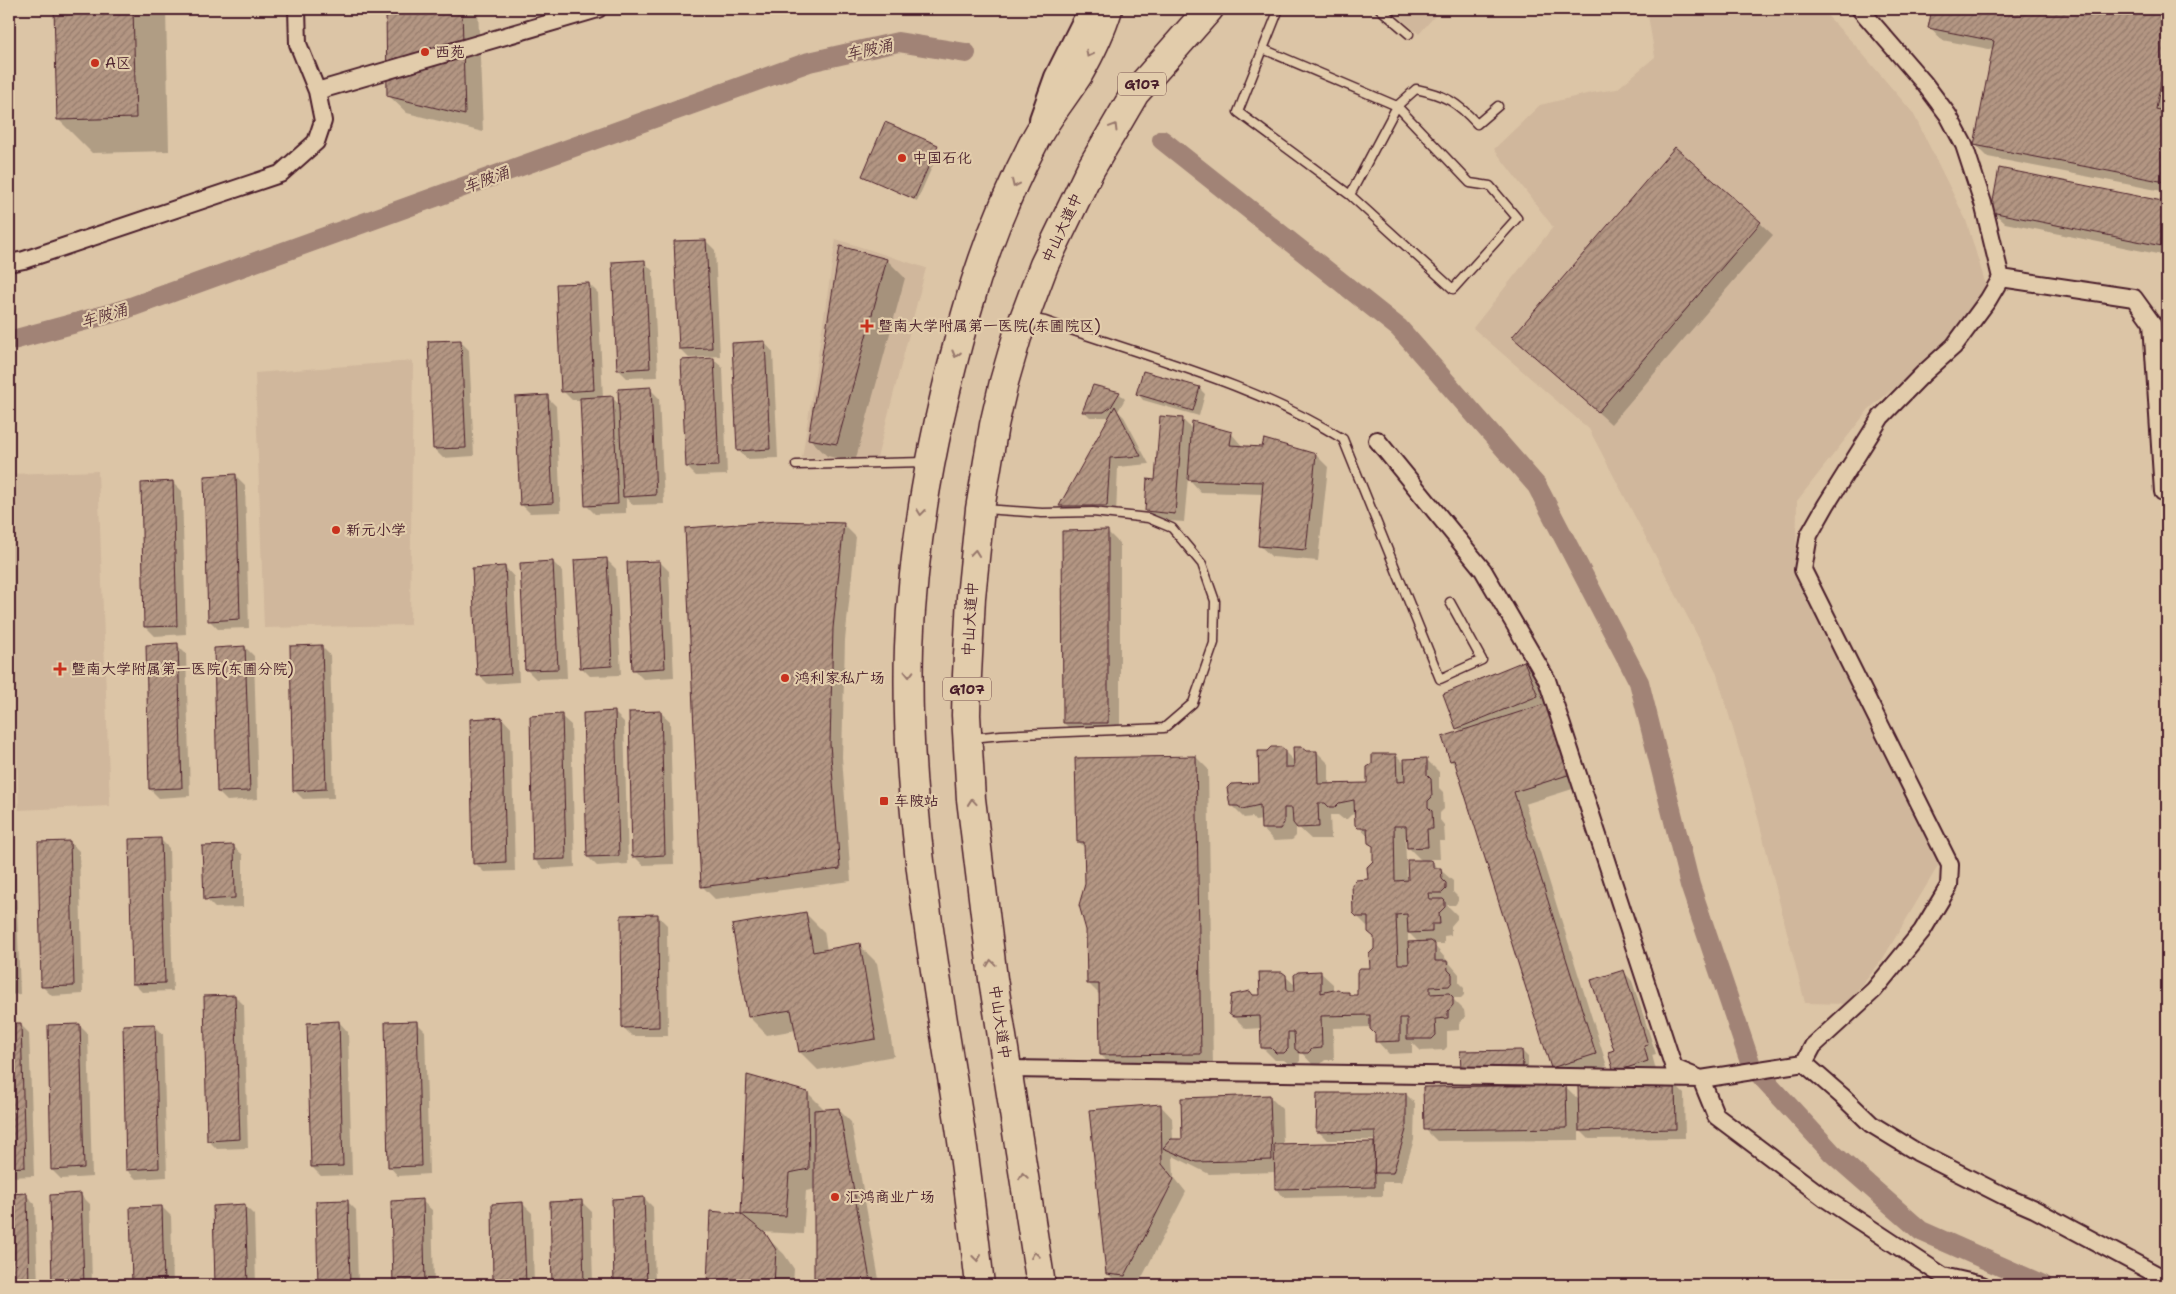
<svg xmlns="http://www.w3.org/2000/svg" width="2176" height="1294" viewBox="0 0 2176 1294" font-family="'Shantell Sans','LXGW WenKai TC',sans-serif">
  <defs>
    <pattern id="building-hatch" width="6" height="6" patternUnits="userSpaceOnUse" patternTransform="scale(1.25)"><rect width="6" height="6" fill="#b39683"/><path d="M-1 1l2-2M0 6l6-6M5 7l2-2" fill="none" stroke="#947a6b"/></pattern>
  </defs>
  <rect width="100%" height="100%" fill="#dcc5a6"/>
  <filter id="ink" filterUnits="userSpaceOnUse"><feTurbulence type="fractalNoise" baseFrequency=".02" numOctaves="2"/><feDisplacementMap in="SourceGraphic" scale="10" xChannelSelector="R" yChannelSelector="G"/><feConvolveMatrix kernelMatrix="1 2 1 2 8 2 1 2 1" color-interpolation-filters="sRGB"/></filter>
  <g filter="url(#ink)">
    <!-- built -->
    <path fill="#d0b79c" d="M1390,9H1441L1419,34Z
      M1647,9H1821L1855,45L1913,113L1966,220L1988,292L1966,328L1869,409L1797,501L1796,569L1944,856L1882,960L1847,1004L1805,1003L1751,790L1716,671L1589,429L1473,328L1553,227L1494,149L1540,105L1591,93L1617,89L1655,57Z
      M836,239L926,268L877,458H802Z
      M413,361L410,625L264,628L255,373Z
      M98,471L110,806L19,810L9,532V474Z"/>
    <!-- shadow -->
    <path fill="#0003" fill-rule="evenodd" d="M55,9H166L169,151L92,153L58,119Z
      M388,9H478L483,132L407,113L388,95Z
      M1933,9H2167V192L1988,157L1976,145L1994,50L1942,40L1930,27Z
      M886,124L940,149L917,201L863,176Z
      M2000,169L2167,203V256L2005,223L1992,211Z
      M1760,223L1773,235L1611,424L1514,337Z
      M706,241L715,250L720,356L689,358L680,349Z
      M887,260L905,278L855,462L827,456L809,438Z
      M644,262L653,271L658,377L627,378L618,369Z
      M589,284L598,293L603,398H612L620,405L650,389L659,398L664,504L633,505L626,498V513L595,514L586,505L581,400H572L563,391Z
      M460,341L469,350L474,456L443,458L434,449Z
      M764,342L773,352L778,458L747,459L738,450Z
      M713,359L723,368L727,475L696,476L687,467Z
      M1199,388L1205,394L1199,416L1143,400L1138,394Z
      M1119,393L1125,399L1118,411L1124,417L1149,464L1118,467L1116,515H1070L1061,506L1110,417H1090L1084,411Z
      M547,397L556,406L561,512L530,513L521,504Z
      M1183,420L1193,430L1231,433L1243,447L1316,455L1328,467L1318,561L1272,557L1259,545L1263,494L1201,492L1188,478L1184,522L1155,520L1146,510L1156,481Z
      M236,476L245,485L249,628L218,629L209,620Z
      M173,482L182,491L186,634L155,636L146,627Z
      M844,525L856,537L845,640L842,757L851,881L715,899L703,887Z
      M1108,532L1120,544V735H1076L1064,723Z
      M607,560L616,569L621,675L590,676L581,667Z
      M553,562L562,571L567,678L536,679L527,670Z
      M660,562L669,571L674,677L643,679L634,670Z
      M505,567L514,577L519,682L488,684L479,675Z
      M177,645L186,654L190,796L159,798L150,789Z
      M321,646L330,655L334,798L303,799L294,790Z
      M245,647L254,656L258,799L227,801L218,792Z
      M1524,663L1533,672L1582,786L1525,804L1607,1066L1564,1080L1552,1067L1458,768L1451,761L1462,732L1457,728Z
      M614,712L624,722L628,864L597,866L588,857Z
      M660,712L670,721L674,864L643,865L634,856Z
      M561,716L571,725L575,867L544,869L535,860Z
      M502,718L511,728L515,871L484,872L475,863Z
      M1281,748L1295,762L1306,753L1317,752L1329,764V785L1368,784L1396,755L1406,765L1426,759L1439,772V788L1443,792L1444,809L1440,813V820L1444,825L1445,841H1439L1440,859H1428L1453,881V892L1458,897V901L1455,905H1447L1457,915V919L1451,926V935L1444,936V944H1433L1459,974V983L1464,988V995L1461,998H1452L1464,1010L1465,1017L1459,1023V1030L1447,1031V1047L1444,1050L1421,1051L1412,1042V1053L1389,1054L1377,1041L1376,1034L1371,1027L1333,1028L1334,1060H1325L1321,1064L1313,1065L1300,1051V1061L1297,1064L1290,1065L1284,1060H1275L1263,1048L1262,1028L1246,1029L1230,1013L1253,996H1261L1285,976L1296,986L1320,972L1333,984V991L1359,996L1371,969L1375,949V937L1369,928L1354,913L1369,880L1374,861V847L1369,842V837L1356,824V814L1351,815L1347,819H1343L1338,815H1330L1331,839H1311L1296,825V836L1292,840L1274,841L1262,828V820L1255,821L1252,817L1244,818L1231,805L1260,784V752ZM1405,838H1408V847L1422,861L1409,881H1407ZM1408,932L1419,943H1408Z
      M1196,757L1208,769L1213,1066L1113,1067L1101,1055L1100,995L1088,983L1086,849L1078,841Z
      M160,839L169,848L173,991L142,992L133,983Z
      M70,842L79,851L83,994L52,996L43,987Z
      M9,845L15,851L20,994L9,995Z
      M233,846L243,855V907L215,908L206,899Z
      M805,913L824,932L827,951L859,945L877,963L894,1056L818,1070L800,1052L796,1030L767,1035L749,1017Z
      M658,916L667,925L668,1036H632L623,1027Z
      M1623,971L1632,981L1656,1054L1652,1055L1656,1070L1624,1080L1616,1051Z
      M235,996L244,1005L248,1148L217,1149L208,1140Z
      M339,1022L348,1032L352,1175L321,1176L312,1167Z
      M416,1022L425,1031L429,1174L398,1176L389,1166Z
      M9,1024H20L29,1033L34,1176L9,1177Z
      M79,1025L88,1034L92,1177L61,1179L52,1170Z
      M154,1025L163,1034L167,1177L136,1179L127,1170Z
      M1522,1051L1528,1057V1073L1468,1074L1462,1052Z
      M748,1076L808,1093L825,1110H839L851,1122L880,1285H815V1189L806,1191L803,1234L761,1232L784,1254L794,1269L793,1285H708L711,1212L742,1215Z
      M1675,1085L1684,1094L1685,1138L1589,1139L1579,1129V1140L1437,1141L1425,1129L1566,1087L1579,1100Z
      M1406,1094L1415,1103L1414,1140L1401,1182H1383V1196L1285,1198L1276,1189V1172L1209,1174L1173,1156L1174,1177L1186,1192L1138,1285H1119L1107,1273L1160,1105L1172,1118L1173,1140H1183L1270,1097L1282,1109L1283,1145L1376,1143V1140H1327L1318,1131Z
      M9,1195H26L35,1204L38,1285H9Z
      M81,1195L90,1204L92,1285H53L51,1196Z
      M644,1198L653,1207L655,1285H615L614,1200Z
      M347,1201L356,1210L358,1285H319L317,1202Z
      M422,1201L432,1210L434,1285H394L392,1202Z
      M582,1202L591,1211L593,1285H553L552,1203Z
      M523,1204L532,1213L534,1285H495L493,1205Z
      M245,1206L254,1215L256,1285H216L215,1207Z
      M162,1207L171,1216L173,1285H133L132,1209Z"/>
    <g fill="none" stroke-linecap="round" stroke-linejoin="round">
      <!-- canal -->
      <path stroke="#a18376" stroke-width="20" d="M1162,140L1399,328L1537,486L1639,682L1690,885L1751,1065L1832,1153L1921,1231L2043,1285
        M9,341L120,311L809,62L898,42L966,53"/>
    </g>
    <!-- building -->
    <path fill="url(#building-hatch)" stroke="#4a1f2b" d="M54,9H133L136,118L57,120Z
      M386,9H462L465,115L387,96Z
      M1932,9H2167V48L2156,109L2167,112V169L2165,182L1974,145L1994,41L1928,28Z
      M885,122L938,145L914,199L862,176Z
      M1675,147L1761,222L1598,412L1512,337Z
      M1999,168L2167,202V247L1991,212Z
      M706,240L712,348L679,349L674,241Z
      M840,246L887,259L837,444L808,439Z
      M645,260L650,368L617,370L612,262Z
      M589,283L594,390L561,392L556,284Z
      M461,340L466,448L433,449L428,341Z
      M765,341L770,449L737,451L732,343Z
      M714,358L719,466L686,467L681,360Z
      M1143,371L1200,387L1193,411L1136,394Z
      M1093,385L1120,392L1111,407L1104,412H1082Z
      M651,387L656,495L623,497L618,389Z
      M548,395L553,503L520,505L515,397Z
      M613,396L618,504L585,506L580,398Z
      M1115,406L1141,456L1110,458L1107,506H1059Z
      M1160,416L1183,418L1175,514L1145,511L1147,479L1155,480Z
      M1192,421L1232,432L1230,445L1262,447L1264,439L1316,454L1306,550L1258,546L1263,482L1188,480Z
      M236,474L240,619L208,621L204,476Z
      M173,481L177,626L144,627L141,483Z
      M778,521L844,523L833,628L830,744L840,869L701,887L685,528Z
      M1108,530V723H1063L1062,531Z
      M607,558L612,666L580,668L574,560Z
      M553,561L558,669L525,670L520,563Z
      M660,561L665,668L632,670L627,562Z
      M505,566L511,674L477,676L472,568Z
      M178,643L182,788L149,789L146,645Z
      M322,645L326,789L293,791L290,646Z
      M245,646L250,791L217,792L214,648Z
      M1524,661L1538,696L1456,729L1443,694Z
      M1548,703L1571,774L1514,792L1596,1054L1551,1068L1454,760L1450,761L1442,737Z
      M615,711L619,856L587,857L583,713Z
      M661,711L665,855L632,857L629,712Z
      M562,714L566,859L533,860L530,716Z
      M502,717L506,862L473,864L470,719Z
      M1271,747H1281L1285,750V767H1294L1293,747H1302L1307,751H1317L1318,784L1367,783V767L1372,764V754H1396L1397,782L1405,781L1404,759L1427,758V775L1431,779L1432,797L1428,801V807L1432,811L1433,829H1427L1428,847L1407,848L1406,826H1394L1395,881L1408,880L1407,860H1430L1433,862V868H1441L1442,879L1446,883V889L1442,893H1428L1429,899H1443L1445,901V907L1439,913L1440,924H1432V932L1408,933L1407,914L1396,915L1398,964H1409L1408,942L1431,941L1435,944V961H1447L1448,970L1452,974V982L1449,986L1430,987V994L1449,993L1453,997V1005L1448,1011V1018L1435,1019L1436,1035L1432,1039H1407V1018H1400V1041L1375,1042V1034L1370,1029V1015L1321,1016L1322,1048L1312,1049L1308,1053H1300L1295,1049L1294,1032H1288V1049L1284,1053H1276L1271,1048H1261L1260,1016L1233,1017L1229,1014L1231,995L1250,991L1253,995H1260L1259,972H1282L1286,975L1287,991H1295L1294,975L1298,972L1321,971V993L1338,989L1342,992H1349V995H1357V972L1360,968H1370L1369,954L1374,949V937L1368,932V917H1357L1353,913L1352,884L1356,880L1368,879L1367,867L1373,861V846L1368,843L1367,828H1358L1355,825L1354,800L1339,803L1335,807H1329L1325,803H1318L1319,827L1297,828L1293,823L1292,808H1284V823L1280,829H1261L1260,805L1242,809L1238,806H1230L1227,788L1231,784L1259,783L1258,751H1267Z
      M1196,756L1201,1054L1100,1055L1099,984H1087L1086,930L1079,905L1085,884L1084,842H1077L1075,758Z
      M161,838L165,983L132,984L129,839Z
      M70,841L74,986L41,987L38,842Z
      M234,845L235,898L204,900L202,846Z
      M9,907L11,986H9Z
      M806,912L813,952L860,943L876,1039L799,1052L791,1010L748,1017L732,925Z
      M658,914L659,1027L622,1028L621,915Z
      M1624,970L1648,1045L1644,1046L1648,1061L1614,1072L1608,1052L1614,1050L1591,980Z
      M235,995L240,1139L207,1141L204,996Z
      M339,1021L343,1166L311,1167L307,1023Z
      M417,1021L421,1166L388,1167L385,1022Z
      M9,1023H21L25,1167L9,1168Z
      M80,1024L84,1168L51,1170L48,1025Z
      M155,1024L159,1168L126,1170L123,1025Z
      M1522,1050L1523,1067L1461,1068L1460,1051Z
      M747,1075L808,1092L809,1169L789,1173L786,1216L741,1214Z
      M1675,1083L1676,1129L1579,1131L1578,1085Z
      M1566,1085L1567,1128L1424,1130L1423,1087Z
      M1317,1093H1406V1130L1393,1173H1374L1375,1131L1316,1132Z
      M1270,1095L1272,1160L1196,1162L1163,1148L1171,1139H1182L1181,1098Z
      M1161,1104L1162,1164L1174,1179L1125,1276L1106,1274L1089,1110Z
      M839,1108L871,1285H814V1110Z
      M1374,1142L1375,1187L1275,1189L1274,1144Z
      M27,1193L29,1285H9V1194Z
      M81,1193L84,1285H52L50,1195Z
      M644,1197L647,1285H614L612,1199Z
      M423,1199L425,1285H393L391,1201Z
      M348,1200L350,1285H318L316,1201Z
      M582,1200L584,1285H552L550,1202Z
      M523,1202L526,1285H493L492,1204Z
      M245,1204L248,1285H215L213,1206Z
      M162,1206L164,1285H132L130,1207Z
      M710,1211L741,1214L766,1234L776,1250L774,1285H707Z"/>
    <g fill="none" stroke-linecap="round" stroke-linejoin="round">
      <defs>
        <path id="service" d="M1380,9L1409,34
          M1263,49L1397,106L1470,183L1490,186L1517,218L1453,289L1350,195L1238,112L1279,9
          M1350,195L1397,106L1416,89C1445,95 1457,102 1477,124L1498,106
          M1029,318L1045,321C1146,357 1251,382 1343,439L1440,679L1482,660L1450,602
          M796,465L925,462
          M972,738L1001,735L1164,728L1193,703L1214,643L1215,601L1202,564L1172,528L1148,518L1093,512L1042,513L984,509"/>
        <path id="minor" d="M317,91L598,9
          M9,263L24,260L280,174L316,142L323,121L317,91L298,44L297,9
          M2001,278L2134,298L2152,323L2163,492
          M1377,440L1483,570L1547,680L1674,1068L1701,1079L1716,1116L1826,1199L1943,1276L1982,1285
          M1804,1063L1813,1046L1874,990L1922,931L1949,886L1950,865L1803,570L1809,535L1826,505L1881,417L1923,374L1954,346L1988,300L2001,278L1983,203L1964,145L1948,115L1924,83L1860,9
          M1007,1069L1701,1079L1804,1063L1842,1096L1871,1124L1917,1152L2004,1196L2034,1209L2167,1280"/>
        <path id="tertiary" d="M1040,119L1055,77L1089,9"/>
        <path id="trunk" d="M980,1285C974,1233 968,1180 960,1127C935,969 904,808 909,647C913,533 935,423 966,314C982,255 1006,196 1034,142C1046,118 1064,97 1078,75C1090,54 1101,32 1108,9
          M1041,1285L993,979L971,799L966,715L967,675L971,597L980,509L994,425L1004,382L1017,337L1044,265L1090,170L1135,93L1209,9"/>
      </defs>
      <!-- service casing -->
      <use href="#service" stroke="#4a1f2b" stroke-width="11"/>
      <!-- minor casing -->
      <use href="#minor" stroke="#4a1f2b" stroke-width="20"/>
      <!-- tertiary casing -->
      <use href="#tertiary" stroke="#4a1f2b" stroke-width="24"/>
      <!-- trunk casing -->
      <use href="#trunk" stroke="#4a1f2b" stroke-width="31"/>
      <!-- service -->
      <use href="#service" stroke="#e2ccab" stroke-width="8"/>
      <!-- minor -->
      <use href="#minor" stroke="#e2ccab" stroke-width="16"/>
      <!-- tertiary -->
      <use href="#tertiary" stroke="#e2ccab" stroke-width="20"/>
      <!-- trunk -->
      <use href="#trunk" stroke="#e2ccab" stroke-width="28"/>
    </g>
    <!-- one-way arrows -->
    <defs><path id="oneway-chevron" d="M-2-3.5L2.5 0L-2 3.5" fill="none" stroke-width="1.6" stroke-linecap="round" stroke-linejoin="round" transform="scale(1.25)"/></defs>
    <g stroke="#96766b">
      <use href="#oneway-chevron" transform="translate(1089 54) rotate(118)"/>
      <use href="#oneway-chevron" transform="translate(1114 127) rotate(-59)"/>
      <use href="#oneway-chevron" transform="translate(1015 184) rotate(115)"/>
      <use href="#oneway-chevron" transform="translate(956 354) rotate(104)"/>
      <use href="#oneway-chevron" transform="translate(921 512) rotate(97)"/>
      <use href="#oneway-chevron" transform="translate(975 553) rotate(-84)"/>
      <use href="#oneway-chevron" transform="translate(909 674) rotate(89)"/>
      <use href="#oneway-chevron" transform="translate(972 802) rotate(-95)"/>
      <use href="#oneway-chevron" transform="translate(991 963) rotate(-98)"/>
      <use href="#oneway-chevron" transform="translate(1023 1176) rotate(-99)"/>
      <use href="#oneway-chevron" transform="translate(1035 1255) rotate(-99)"/>
      <use href="#oneway-chevron" transform="translate(977 1258) rotate(83)"/>
    </g>
  </g>
  <!-- markers -->
  <g fill="#c8321e" stroke="#e2ccab" stroke-width="2">
    <circle cx="425" cy="52" r="5"/>
    <circle cx="95" cy="63" r="5"/>
    <circle cx="902" cy="158" r="5"/>
    <path d="M864.5 318.5h5v5h5v5h-5v5h-5v-5h-5v-5h5z"/>
    <circle cx="336" cy="530" r="5"/>
    <path d="M57.5 661.5h5v5h5v5h-5v5h-5v-5h-5v-5h5z"/>
    <circle cx="785" cy="678" r="5"/>
    <rect x="879" y="796" width="10" height="10" rx="2.5"/>
    <circle cx="835" cy="1197" r="5"/>
  </g>
  <g text-anchor="middle" stroke-width="4.5" stroke-linejoin="round" paint-order="stroke">
    <!-- shield labels -->
    <g fill="#e2ccab" stroke="#785351" stroke-width="1">
      <rect x="1118" y="72.5" width="48" height="23" rx="4"/>
      <rect x="943" y="677.5" width="48" height="23" rx="4"/>
    </g>
    <g font-size="14" font-weight="bold" fill="#4a1f2b">
      <text x="1142" y="89">G107</text>
      <text x="967" y="694">G107</text>
    </g>
    <!-- poi labels -->
    <g font-size="15" fill="#4a1f2b" stroke="#e2ccab" text-anchor="start">
      <text x="435" y="57">西苑</text>
      <text x="105" y="68">A区</text>
      <text x="912" y="163">中国石化</text>
      <text x="878" y="331">暨南大学附属第一医院(东圃院区)</text>
      <text x="346" y="535">新元小学</text>
      <text x="71" y="674">暨南大学附属第一医院(东圃分院)</text>
      <text x="795" y="683">鸿利家私广场</text>
      <text x="894" y="806">车陂站</text>
      <text x="845" y="1202">汇鸿商业广场</text>
    </g>
    <!-- street labels -->
    <g font-size="15" fill="#4a1f2b" stroke="#e2ccab">
      <text transform="translate(1062 228) rotate(-65)" y="5">中山大道中</text>
      <text transform="translate(970 619) rotate(-87)" y="5">中山大道中</text>
      <text transform="translate(1000 1022) rotate(82)" y="5">中山大道中</text>
    </g>
    <!-- water labels -->
    <g font-size="16" font-style="italic" fill="#5b333a" stroke="#e2ccab">
      <text transform="translate(869 49) rotate(-12)" y="6">车陂涌</text>
      <text transform="translate(486 179) rotate(-20)" y="6">车陂涌</text>
      <text transform="translate(104 315) rotate(-16)" y="6">车陂涌</text>
    </g>
  </g>
  <!-- margin -->
  <rect width="2176" height="1294" fill="none" stroke="#e2ccab" stroke-width="30"/>
  <rect x="15" y="15" width="2146" height="1264" fill="none" stroke="#4a1f2b" stroke-width="2" filter="url(#ink)"/>
</svg>
